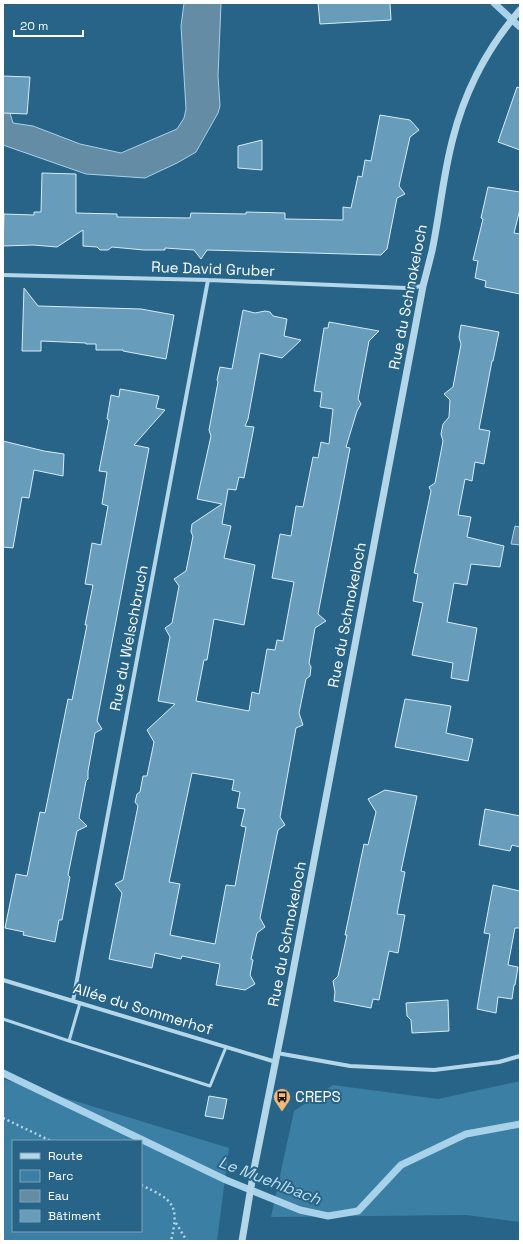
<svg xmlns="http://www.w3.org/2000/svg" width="523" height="1244" viewBox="0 0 523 1244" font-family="'Space Grotesk',sans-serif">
  <rect width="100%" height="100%" fill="#276488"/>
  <!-- green -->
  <path fill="#3c7fa5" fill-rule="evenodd" d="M3,1079L229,1148L217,1241H3ZM13,1141H141V1231H13Z
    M520,1081V1222L466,1215L271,1217L294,1111L333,1085L438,1099Z"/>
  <!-- water -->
  <path fill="#648ca4" stroke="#a8d2e9" d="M184,3H221L218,76L220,106L218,113L196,152L177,163L145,178L86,174L3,145V112L10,113L13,123L33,126L80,144L121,153L177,129L184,118L186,109L181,26Z
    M515,526L520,527V545L511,544Z"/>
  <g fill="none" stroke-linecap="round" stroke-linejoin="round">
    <!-- stream -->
    <path stroke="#a8d2e9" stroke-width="7" d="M494,3L520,27
      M3,1073L226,1180L300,1210L328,1216L358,1211L401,1165L466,1134L520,1124"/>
  </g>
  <!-- building -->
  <path fill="#689cbb" stroke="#d7ecf7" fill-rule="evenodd" d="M318,3H390L391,20L320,24Z
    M3,76L30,77L27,114L3,113Z
    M517,87L520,88V150L498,142Z
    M380,115L410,120L419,130L410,137L399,186L405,194L397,198L387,249L381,255L207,250L201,259L194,250L165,248V250H144L112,247L108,250H100L97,247L83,246V230L57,247L33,245L3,246L4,214L34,215V212H41L42,173L76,174V213L117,214V217L190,218L191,213L246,214V212L285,213V219L343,220V207L351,208L358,176L362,177L365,160L371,161Z
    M262,140V170L238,168V146Z
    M488,187L520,192V209L514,233L520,234V294L485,287L486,281L475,278L478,261L473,260L483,219L481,218Z
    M24,288L38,306L141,309L174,315L166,359L123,351V350H96V344H86V343L41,341V351H22Z
    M243,310L255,313L265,311L270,312L273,316L287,319L284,336L301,340L282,358L260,353L248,419L245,426L254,427L244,478L239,477L236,490L228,489L222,524L231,526L224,558L255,565L244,625L214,619L207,660H204L196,701L249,711L252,692L259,694L267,649L275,650L277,640L283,641L294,582L272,578L280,534L291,536L296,506L303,507L313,457L318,458L321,442L329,444L333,409L320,407L322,392L314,391L324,328H328L329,322L379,331L369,341L358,399L361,404L357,411L346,447L350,448L318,614L326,621L315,628L309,663L311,667L310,676L306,679L299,713L303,725L296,728L280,817L285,825L278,830L260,918L265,927L257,933L251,959L253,960L250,975L255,984L245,990L216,985L220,964L182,956L181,959L155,953L152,968L109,959L122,893L115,884L123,880L138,806L135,802L137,794L140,792L143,776H147L154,742L147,730L175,704L158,701L170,637L165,628L172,623L179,586L174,579L186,571L193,536L191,532L192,524L222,504L197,499L211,436L209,430L218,382L217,380L220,367L232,369ZM192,773L234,780L232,790L240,792L237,808L245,809L241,826L246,827L235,886L226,885L215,944L170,935L180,884L169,882Z
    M461,325L499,332L493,361H492L479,429L490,431L484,464L475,462L472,481L465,479L458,515L471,517L467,537L504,546L500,567L471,564L467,585L454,583L447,622L477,628L468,681L451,678L453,663L412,655L423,603L413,601L418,574L414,573L431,491L429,487L435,483L443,441L441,434L443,424L449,417L450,400L444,394L453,387L461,344L459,337Z
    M120,389L159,396L156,408L165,410L134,445L149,448L97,721L102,729L95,733L88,771V779L86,781L79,818L87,826L77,831L68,875L70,877L62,920H59L55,942L23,935L24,932L5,928L16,874L27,876L40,812L45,813L68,699L72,700L87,625H85L93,585L85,584L92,543L101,545L108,506L102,504L107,472L99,471L109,420L107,419L111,395L119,397Z
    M3,441L44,451L64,454L63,476L34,470L29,498L22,497L13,548L3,547Z
    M405,699L451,706L446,733L473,739L468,761L395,747Z
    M385,790L417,796L401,871L405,872L397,914L405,915L398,953L389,951L379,1000L373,999L371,1008L334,1001L335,992L333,981L338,976L347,935H345L364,844L368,845L376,812L368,799Z
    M485,809L520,816V847L512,845L510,851L479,845Z
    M493,885L520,891V928H515L508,965L518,967L515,985H514L512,999L498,997L496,1013L477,1009L482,979L490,934L484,933Z
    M448,1000L449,1031L412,1033L411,1020L407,1016L406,1003Z
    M209,1096L227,1099L223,1119L205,1116Z"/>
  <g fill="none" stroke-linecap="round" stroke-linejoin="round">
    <!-- path -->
    <path stroke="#b4d6e9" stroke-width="2.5" stroke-dasharray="2 3" stroke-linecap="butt" d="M3,1118L51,1141
      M141,1185C173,1200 180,1204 171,1241
      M176,1223L187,1241"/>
    <!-- service -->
    <path stroke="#b4d6e9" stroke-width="3" d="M3,1019L69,1041L80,1003
      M69,1041L210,1086L226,1047"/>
    <!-- minor -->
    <path stroke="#b4d6e9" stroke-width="4" d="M3,275L208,280L406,288L423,286
      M3,980L276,1062
      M73,1001L208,280
      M277,1053L350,1066L434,1070L499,1062L520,1056"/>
    <!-- tertiary -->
    <path stroke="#b4d6e9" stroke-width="7" d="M242,1241L254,1169L284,1019L423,286C426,275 429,263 432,251C440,213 443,175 453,138C465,91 488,47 520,10"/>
  </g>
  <!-- icons -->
  <defs>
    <symbol id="bus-pin" viewBox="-11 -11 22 30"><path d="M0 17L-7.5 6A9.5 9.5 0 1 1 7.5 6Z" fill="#f1b879" stroke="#276488"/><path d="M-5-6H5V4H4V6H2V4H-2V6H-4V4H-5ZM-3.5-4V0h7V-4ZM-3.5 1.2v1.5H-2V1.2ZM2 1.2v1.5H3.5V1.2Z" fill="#111"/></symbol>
  </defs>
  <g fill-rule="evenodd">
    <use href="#bus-pin" x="272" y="1087" width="20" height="27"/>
  </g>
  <g text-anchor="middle" stroke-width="4" stroke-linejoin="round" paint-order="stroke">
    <!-- street labels -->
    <g font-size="15" fill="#fff" stroke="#276488">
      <text transform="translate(213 269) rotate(2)" y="5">Rue David Gruber</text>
      <text transform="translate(408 297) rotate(-79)" y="5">Rue du Schnokeloch</text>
      <text transform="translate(347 615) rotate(-79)" y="5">Rue du Schnokeloch</text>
      <text transform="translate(129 638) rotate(-79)" y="5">Rue du Welschbruch</text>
      <text transform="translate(287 934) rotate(-79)" y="5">Rue du Schnokeloch</text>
      <text transform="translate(143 1009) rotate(17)" y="5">Allée du Sommerhof</text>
    </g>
    <!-- poi labels -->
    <g font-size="15" fill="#fff" stroke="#276488" text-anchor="start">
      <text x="295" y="1102">CREPS</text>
    </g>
    <!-- water labels -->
    <g font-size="16" font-style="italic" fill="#bfdff0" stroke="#276488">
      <text transform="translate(270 1180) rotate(21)" y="6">Le Muehlbach</text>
    </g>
  </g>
  <!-- border -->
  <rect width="523" height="1244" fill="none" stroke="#ffffff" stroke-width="8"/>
  <!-- legend -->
  <rect x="12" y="1140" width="130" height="92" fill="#276488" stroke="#7da2b8"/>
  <rect x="20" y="1153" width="20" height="6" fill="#b4d6e9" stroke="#7da2b8"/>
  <text x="48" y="1160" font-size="12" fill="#ffffff">Route</text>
  <rect x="20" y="1170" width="20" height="12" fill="#3c7fa5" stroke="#7da2b8"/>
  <text x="48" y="1180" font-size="12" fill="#ffffff">Parc</text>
  <rect x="20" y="1190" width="20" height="12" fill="#648ca4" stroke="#7da2b8"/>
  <text x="48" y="1200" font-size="12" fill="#ffffff">Eau</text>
  <rect x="20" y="1210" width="20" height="12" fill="#689cbb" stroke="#7da2b8"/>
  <text x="48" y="1220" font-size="12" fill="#ffffff">Bâtiment</text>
  <!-- scale -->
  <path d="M14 30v6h69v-6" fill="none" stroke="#ffffff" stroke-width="2"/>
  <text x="20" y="30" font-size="12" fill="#ffffff" stroke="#276488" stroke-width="3" paint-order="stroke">20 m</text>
</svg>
